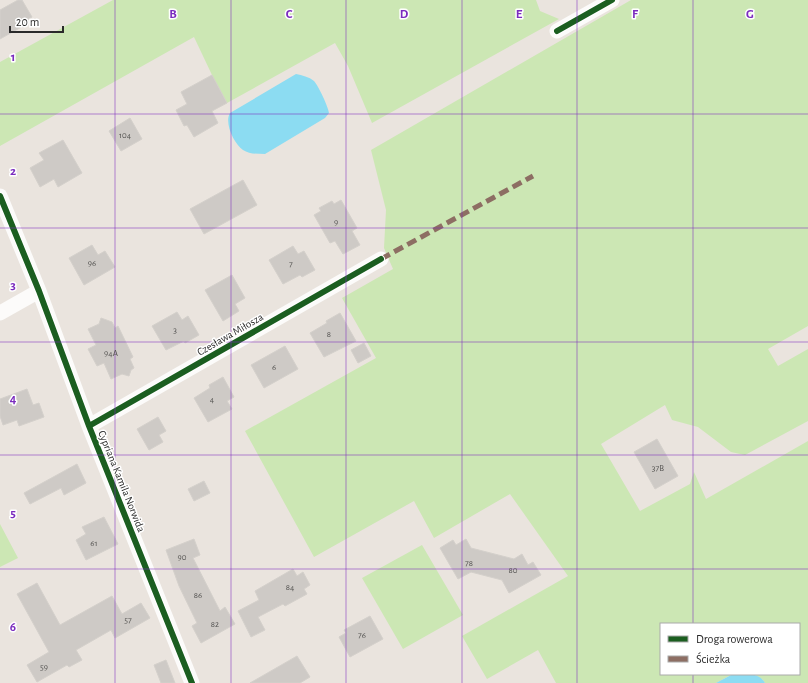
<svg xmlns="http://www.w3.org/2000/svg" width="808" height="683" viewBox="0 0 808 683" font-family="'Alegreya Sans',sans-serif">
  <rect width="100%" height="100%" fill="#eae4de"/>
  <!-- green -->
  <path fill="#cce7b4" d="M113,0H536L540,11L559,19L372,123L348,66L335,43L227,103L212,75L194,37L0,146V62Z
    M631,0H808V326L768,349L778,366L808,349V421L745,455L731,452L698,427L672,420L665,405L601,444L640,511L690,484L694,472L706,499L808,441V683H765L763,680L754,674H799V624H661V674H733L716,683H556L538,650L487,679L462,636L568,576L510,494L434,538L414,501L314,557L245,431L376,358L342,298L393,269L384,248L386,210L371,150Z
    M0,524L18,558L0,567Z
    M422,545L463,615L403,649L362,578Z"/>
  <!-- water -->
  <path fill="#8cdcf2" d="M296,74C302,75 309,77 314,81C319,87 328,106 329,113L325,118L265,154C257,154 249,154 243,150C234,144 224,123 230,113Z
    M733,674C745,674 758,671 765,683H716Z"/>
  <!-- building -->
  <path fill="#cecac6" stroke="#d4d0cb" d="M18,0H22L32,17L25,21L27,24L0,39V10Z
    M212,75L227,103L212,111L218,123L194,137L187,125L184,126L176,110L187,104L181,92Z
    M130,118L142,139L121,151L109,131Z
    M63,140L82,173L58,187L54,179L40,187L30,168L44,160L39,153Z
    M243,180L257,205L204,234L190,209Z
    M341,200L357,228L352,231L360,245L343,254L335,241L330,243L314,215L321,211L319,208L332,201L334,204Z
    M92,245L98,255L105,251L115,267L84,285L69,258Z
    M293,246L298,254L304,251L315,270L302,277L300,275L283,284L269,260Z
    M232,275L245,298L235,304L239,311L223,321L205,290Z
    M177,312L182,320L188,316L199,335L185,343L184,341L166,350L152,326Z
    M340,313L356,341L324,357L310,333L327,323L326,321Z
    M101,318L112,322L115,328L118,326L133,357L130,359L134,368L131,370L129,376L122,374L111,379L104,363L97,366L88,349L96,345L88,329L99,324Z
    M364,343L371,356L358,363L351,350Z
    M285,346L298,369L264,388L251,365Z
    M223,377L234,397L227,401L232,409L208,422L194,398L210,388L209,385Z
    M27,389L33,405L39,403L44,417L19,426L17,420L3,425L0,416V399Z
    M158,417L166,431L159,435L163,442L149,450L137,429Z
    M657,439L678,476L655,489L634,452Z
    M77,464L86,483L64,495L61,488L30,504L24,493Z
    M204,481L210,493L194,501L188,489Z
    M104,517L118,544L86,560L76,540L86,534L82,527Z
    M194,539L200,555L193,558L220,611L225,607L235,624L201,643L192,626L197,623L179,586L166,550Z
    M466,539L471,548L514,559L522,554L528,565L533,562L541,575L509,593L502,580L471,572L458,579L440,548L453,540L456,545Z
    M293,569L297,576L303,572L310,585L304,589L307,594L285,606L283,604L258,617L265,630L251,637L238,611L259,600L255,591Z
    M37,583L60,625L112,596L122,614L141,603L150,618L115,638L111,630L76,650L82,660L69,667L67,665L37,682L27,665L49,652L17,594Z
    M370,616L383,639L350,657L339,637L346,633L344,630Z
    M297,656L310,677L300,683H250Z
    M166,660L175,683H161L154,665Z"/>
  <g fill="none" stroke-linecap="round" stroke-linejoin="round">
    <!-- minor -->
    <path stroke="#fcfbfa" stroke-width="15" d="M557,31L612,0
      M0,196L39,291L89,426L192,683
      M0,313L39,291
      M89,426L381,259"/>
    <!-- quiet -->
    <path stroke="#8d6e63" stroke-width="5" stroke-dasharray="10 5" stroke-linecap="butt" d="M381,259L533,176"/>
    <defs>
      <path id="cycleway" d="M557,31L612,0
        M0,196L39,291L89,426L192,683
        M89,426L381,259"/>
    </defs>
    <!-- cycleway casing -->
    <use href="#cycleway" stroke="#fff" stroke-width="8"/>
    <!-- cycleway -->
    <use href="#cycleway" stroke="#1b5e20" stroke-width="6"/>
  </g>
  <!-- grid -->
  <path fill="none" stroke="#7b2cbf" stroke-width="1" stroke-opacity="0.55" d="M115,0V683M231,0V683M346,0V683M462,0V683M577,0V683M693,0V624M0,114H808M0,228H808M0,342H808M0,455H808M0,569H808M693,674V683"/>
  <g text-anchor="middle" stroke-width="3" stroke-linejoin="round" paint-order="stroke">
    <!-- number labels -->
    <g font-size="9" fill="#555452">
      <text x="125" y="138">104</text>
      <text x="336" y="225">9</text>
      <text x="92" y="266">96</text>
      <text x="291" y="267">7</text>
      <text x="175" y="333">3</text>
      <text x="329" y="337">8</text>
      <text x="111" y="356">94A</text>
      <text x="274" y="370">6</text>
      <text x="212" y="402">4</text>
      <text x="658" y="471">37B</text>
      <text x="94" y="546">61</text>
      <text x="182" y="560">90</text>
      <text x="469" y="566">78</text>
      <text x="513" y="573">80</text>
      <text x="290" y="590">84</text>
      <text x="198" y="598">86</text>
      <text x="128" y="623">57</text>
      <text x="215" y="627">82</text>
      <text x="362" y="638">76</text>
      <text x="44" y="670">59</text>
    </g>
    <!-- street labels -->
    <g font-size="11" fill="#2a2a2a" stroke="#fff">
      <text transform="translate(230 334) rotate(-30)" y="4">Czesława Miłosza</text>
      <text transform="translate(122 481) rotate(68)" y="4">Cypriana Kamila Norwida</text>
    </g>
  </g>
  <g font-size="13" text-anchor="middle" font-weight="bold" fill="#7b2cbf" stroke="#fff" stroke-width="3" stroke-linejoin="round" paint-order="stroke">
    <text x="173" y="18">B</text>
    <text x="289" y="18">C</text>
    <text x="404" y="18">D</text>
    <text x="519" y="18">E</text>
    <text x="635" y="18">F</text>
    <text x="750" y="18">G</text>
    <text x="13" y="61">1</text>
    <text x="13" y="175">2</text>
    <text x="13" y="289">3</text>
    <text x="13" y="403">4</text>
    <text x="13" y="517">5</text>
    <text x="13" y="631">6</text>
  </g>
  <!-- legend -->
  <rect x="660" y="623" width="140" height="52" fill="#ffffff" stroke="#aaaaaa"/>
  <rect x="668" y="636" width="20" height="6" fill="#1b5e20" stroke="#aaaaaa"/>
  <text x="696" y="643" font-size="12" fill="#2a2a2a">Droga rowerowa</text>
  <rect x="668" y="656" width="20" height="6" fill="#8d6e63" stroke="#aaaaaa"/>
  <text x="696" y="663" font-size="12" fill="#2a2a2a">Ścieżka</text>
  <!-- scale -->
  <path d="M10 26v6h53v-6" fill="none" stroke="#2a2a2a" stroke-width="2"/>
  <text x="16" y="26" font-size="12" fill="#2a2a2a" stroke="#ffffff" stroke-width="3" paint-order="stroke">20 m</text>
</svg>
